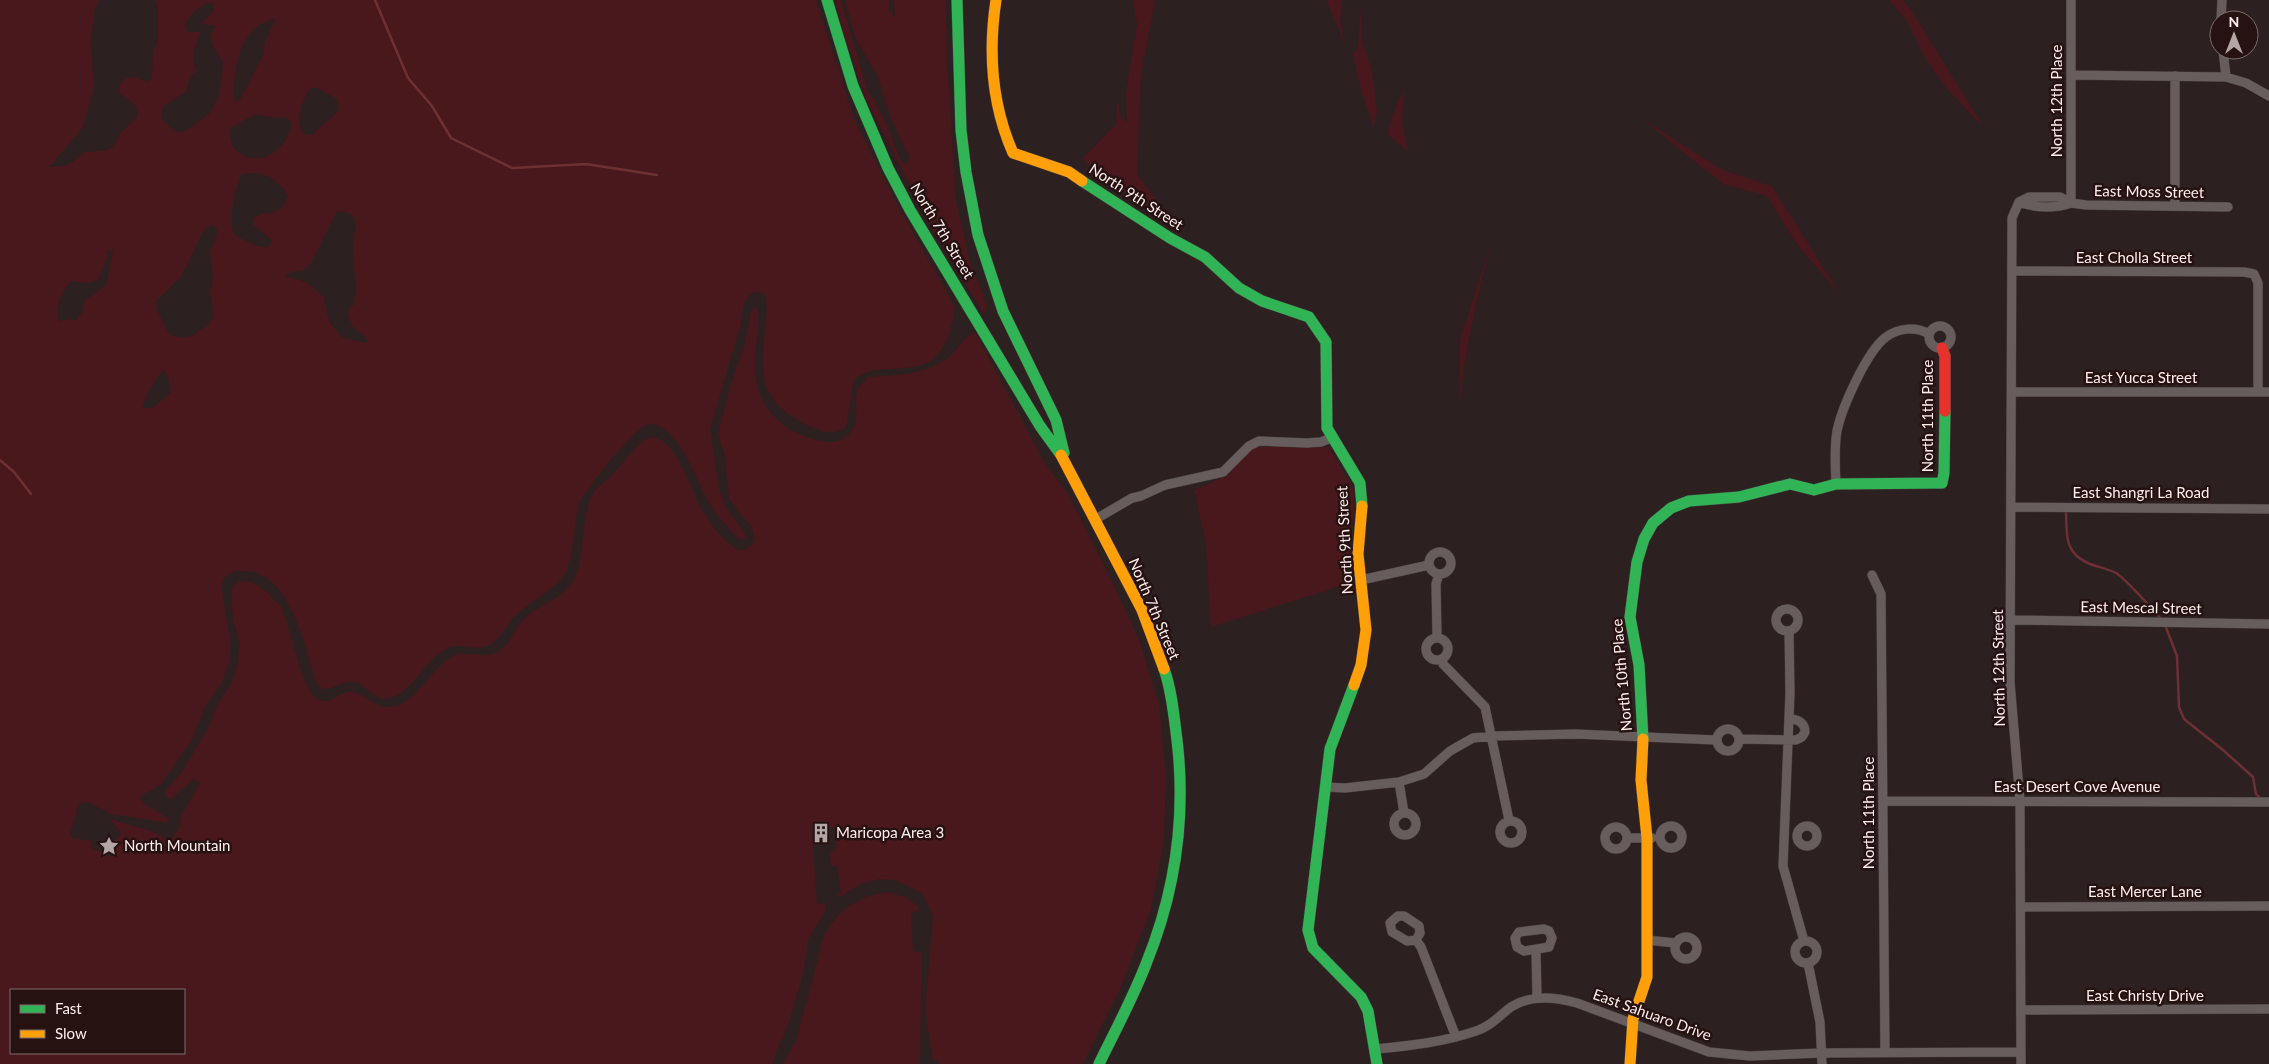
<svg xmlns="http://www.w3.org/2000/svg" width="2269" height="1064" viewBox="0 0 2269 1064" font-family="Lato,sans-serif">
  <rect width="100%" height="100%" fill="#2c2020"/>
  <!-- green -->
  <path fill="#49181c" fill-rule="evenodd" d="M0,0H100L95,8L91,39L94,89L83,127L50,167L63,166L71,163L85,152L107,150L114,146L121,132L136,119L138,114L135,105L118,92L120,85L125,78L134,77L148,82L152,78L153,52L158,40V9L155,0H816L855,121L896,202L955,307C952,330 944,361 918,366C908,368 897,368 887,369C874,370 864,371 854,380L846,427C832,436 822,432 807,425C760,402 760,377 765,329C766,317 769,306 765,295L760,292L749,294L743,306L741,324L710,429L719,488L725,506L745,533L746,538L744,540L737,538C727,526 714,513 707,499C696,479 680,433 657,425C655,424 649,424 646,425C632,431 587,488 580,502C573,520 574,558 566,572C554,591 532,600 517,614C505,624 501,644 483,647C471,650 458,642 446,649C424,660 414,692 390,698C376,702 369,688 358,683C346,678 334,690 322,689L316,682C305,648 290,568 241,571C231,571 225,575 221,585L230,640V660L222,683L205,707L193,738L161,784L139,798L143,803L169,818L167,823L111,814L88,802L79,804L70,834L73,838L92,841L91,848L102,852L103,856H114V847L112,845L121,833L110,819L154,832L171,841L180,826L181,816L200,783L194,779L174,797L168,798L165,794L166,790L181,773L209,727L216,707L232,682L237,666L240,645L233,619L231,597L233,587L238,581C251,580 261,586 270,595C273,599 278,602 281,607C292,627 300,689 317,699C332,707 341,688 354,692C368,696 375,708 390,707C416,706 432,665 455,655C468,650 483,659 495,653C509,648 513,630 523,620C535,607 557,601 569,587C585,567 581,534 587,510C588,504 591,496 595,491C599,485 607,481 612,475C623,464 632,449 645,440C672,424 692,493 701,508C707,519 729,550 741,550C745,550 749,547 752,545L755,539L752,528L729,499L725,457L718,434L731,383L744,348L751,311L755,307L758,308C760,329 754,349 755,369C756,404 780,430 813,439C828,443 840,445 851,432C860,421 854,404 857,392C858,387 865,381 869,377C897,375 926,375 949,357C958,349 963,337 975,332L1046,465L1067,492L1112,581L1140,642L1159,704L1166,776L1164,840L1151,910L1121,987L1083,1064H939V1061L933,1060L925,1010L933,915L922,893L895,880L879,879L859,885L842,896L835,895L841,892L837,866H831L830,852L836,850L835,838L838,836L837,830L826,825L812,829L817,904L825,903L826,909L809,938L803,974L790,1019L772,1064H0ZM207,3H213L214,11L200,24L216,26L210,36L213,47L223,62L222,79L217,100L209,114L184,132L174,131L163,120L161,113L164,106L186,92L190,77L197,71C190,58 195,45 201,32H188L186,29L185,23L196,10ZM276,19L265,41L263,55L241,98L237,102L234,99C233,70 240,24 276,19ZM316,87L338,100L339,110L312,135L303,134C295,119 302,104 309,89ZM258,115C268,116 276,119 286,117L292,123C290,139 273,160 255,158C239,158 227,143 230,129L248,118ZM247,173C265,172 280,180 288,196C279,222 264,206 253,220V225L271,239V244L266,248L254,245L234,234C229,212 234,196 241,175ZM341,211L351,214L356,221L353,246L356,291L354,304L348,311V316L352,326L367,338L368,342L365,343L344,338L340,335L329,321L324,297L308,283L285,276C292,270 302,272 309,267L336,213ZM212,225L217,228L216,238L210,252L213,280L210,293L214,316L209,324L192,336L180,338L169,334L157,310L156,301L181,277L204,230ZM108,250L113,251L106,285L84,301L82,313L76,320L69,319L59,322C55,308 61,291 71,281L89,283L98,280L107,260ZM164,370L169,378L171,392L154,407L143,409C142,401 157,375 164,370ZM11,990H184V1053H11Z
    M835,0H841L867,88L887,125L900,159L904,164L908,163L909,157L890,116L878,77L855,37L845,0H889V11L895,18L894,0H946L947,59L956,200L970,261L988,308L984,314L931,227L866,99L844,34Z
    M1133,0H1154L1155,2L1141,74L1137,174L1161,206L1168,220L1107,180L1082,159L1116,124L1117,98L1121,118L1127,122L1126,93L1137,24Z
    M1326,0H1342L1340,21L1345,45Z
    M1889,0H1903L1912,11L1985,129L1946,88L1926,59L1907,21Z
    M1361,5L1362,42L1372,69L1377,112L1374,128L1362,94L1353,55L1358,46Z
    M1404,90L1402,122L1408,151L1387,134L1397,104Z
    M1642,119L1723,170L1772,186L1840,294L1798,246L1767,196L1723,184Z
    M1491,243C1476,304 1461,362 1459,426L1460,340Z
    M1254,447H1329L1353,489L1355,503L1350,542L1353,582L1211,627L1206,544L1194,490L1224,477Z
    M887,892C900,895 913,898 920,910L911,913L913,951L922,952L920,1064H783L796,1041L824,936C838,909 858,897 887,892Z"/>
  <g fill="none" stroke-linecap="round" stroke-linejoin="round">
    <!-- stream -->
    <path stroke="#6e3033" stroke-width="2.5" d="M375,0L408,78L432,106L451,138L512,168L586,164L657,175
      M0,460L14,472L31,494
      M2066,509C2067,534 2063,553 2090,564C2098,567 2108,569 2116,573C2126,579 2153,610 2162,620
      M2165,625L2177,656L2179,707L2184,719L2223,750L2253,777L2256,794L2261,799"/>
    <defs>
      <path id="street" d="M2221,20L2222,0
        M2223,50L2226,77
        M2071,75L2226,77L2246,83L2269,96
        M2019,202L2012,218L2010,682L2020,801L2021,1064
        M2019,202L2029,197H2060L2071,203L2086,205L2228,207
        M2019,202C2036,208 2054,209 2071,203
        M2071,203V0
        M2175,206V76
        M2013,271L2244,272L2254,274L2258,283V392
        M1929 337a11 11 0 1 1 22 0a11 11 0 1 1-22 0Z
        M2013,392H2269
        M1836,484C1835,466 1834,448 1837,431C1842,407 1867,351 1886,337C1898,328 1916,326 1929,334
        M2012,507L2269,509
        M1096,519L1132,498L1141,496L1165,485L1223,472L1249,446L1259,441L1307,443L1321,442L1331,438
        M1429 563a11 11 0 1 1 22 0a11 11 0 1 1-22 0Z
        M1872,575L1881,594L1885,1052
        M1361,580L1429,565
        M1776 620a11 11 0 1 1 22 0a11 11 0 1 1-22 0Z
        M2012,620L2269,624
        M1789,631L1790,693L1783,866L1804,941
        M1437,637L1436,584L1439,574
        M1426 649a11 11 0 1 1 22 0a11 11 0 1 1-22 0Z
        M1442,659L1443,664L1485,707L1509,820
        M1717 740a11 11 0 1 1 22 0a11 11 0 1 1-22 0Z
        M1739,739L1796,740L1802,737L1805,732C1805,723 1798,719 1789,719
        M1399,782L1404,813
        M1326,787L1345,788L1399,782L1424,774L1450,751L1473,738L1493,736L1575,734L1716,740
        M1884,801L2269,802
        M1394 824a11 11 0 1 1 22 0a11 11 0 1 1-22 0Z
        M1500 832a11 11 0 1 1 22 0a11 11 0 1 1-22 0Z
        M1660 837a11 11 0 1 1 22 0a11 11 0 1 1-22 0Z
        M1797 836a10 10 0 1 1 20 0a10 10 0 1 1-20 0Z
        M1605 838a11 11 0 1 1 22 0a11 11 0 1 1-22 0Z
        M1627,838H1652
        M2021,907L2269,906
        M1398,916H1404L1419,926L1420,933L1416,940L1407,941L1392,932L1390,923Z
        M1544,929L1549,931L1552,938L1549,947L1524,951L1517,947L1515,938L1519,932Z
        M1675 948a11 11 0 1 1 22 0a11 11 0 1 1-22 0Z
        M1416,940L1421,947L1456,1037
        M1647,940L1675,943
        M1795 952a11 11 0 1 1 22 0a11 11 0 1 1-22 0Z
        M1536,950L1537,998
        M1808,963L1820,1022L1822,1064
        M2021,1010L2269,1009
        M1375,1049C1409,1046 1444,1042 1476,1031C1491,1026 1499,1016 1511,1007C1531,994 1556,997 1577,1003L1709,1052L1750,1056L1821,1053L2021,1052"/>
      <path id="fast" d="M827,0L853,86L888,168L910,210L1040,426L1061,455
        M957,0L961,130L966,172L978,235L1003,311L1056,420L1064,453
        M1082,181L1170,238L1205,257L1239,288L1262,301L1309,317L1326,342L1327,428L1360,483L1362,506
        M1354,685L1330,749L1308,930L1313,948L1361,997L1368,1011L1377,1064
        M1643,739L1639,665L1630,617L1637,562L1644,539L1653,523L1671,508L1689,501L1739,497L1790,484L1814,490L1836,484L1942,483L1944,473L1945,411
        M1099,1064C1115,1031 1133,998 1146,964C1175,893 1186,816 1177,740C1174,717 1172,691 1164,669"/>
      <path id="slow" d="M996,0C988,53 991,103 1013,153L1069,172L1082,181
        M1061,455L1142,610L1164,669
        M1354,685L1361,665L1366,630L1358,554L1362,506
        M1630,1064L1633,1019L1647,977V838L1641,780L1643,739"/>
      <path id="jam" d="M1942,348L1945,356V411"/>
    </defs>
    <!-- street casing -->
    <use href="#street" stroke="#463c3c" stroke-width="10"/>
    <!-- fast casing -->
    <use href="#fast" stroke="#463c3c" stroke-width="12"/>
    <!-- slow casing -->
    <use href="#slow" stroke="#463c3c" stroke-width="12"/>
    <!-- jam casing -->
    <use href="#jam" stroke="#463c3c" stroke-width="12"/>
    <!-- street -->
    <use href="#street" stroke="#675d5d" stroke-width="9"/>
    <!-- fast -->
    <use href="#fast" stroke="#30b455" stroke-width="11"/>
    <!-- slow -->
    <use href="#slow" stroke="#ff9f0a" stroke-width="11"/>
    <!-- jam -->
    <use href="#jam" stroke="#e5322d" stroke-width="11"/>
  </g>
  <!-- icons -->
  <defs>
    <symbol id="building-bare" viewBox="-9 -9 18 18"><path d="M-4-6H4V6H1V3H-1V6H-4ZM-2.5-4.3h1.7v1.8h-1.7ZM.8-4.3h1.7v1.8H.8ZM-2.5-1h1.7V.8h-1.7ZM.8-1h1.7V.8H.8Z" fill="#b4a6a5" stroke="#271212" stroke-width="2.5" paint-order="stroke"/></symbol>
    <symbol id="sight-bare" viewBox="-9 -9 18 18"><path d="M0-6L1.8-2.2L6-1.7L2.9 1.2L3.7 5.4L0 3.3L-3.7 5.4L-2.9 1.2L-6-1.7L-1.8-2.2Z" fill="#b4a6a5" stroke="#271212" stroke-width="2.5" paint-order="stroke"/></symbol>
  </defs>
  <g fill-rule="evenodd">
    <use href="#building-bare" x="807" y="819" width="28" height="28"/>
    <use href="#sight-bare" x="95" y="832" width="28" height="28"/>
  </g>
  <g text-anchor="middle" stroke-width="5" stroke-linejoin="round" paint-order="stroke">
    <!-- street labels -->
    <g font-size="15" fill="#feeeed" stroke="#271212">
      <text transform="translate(2057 101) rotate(-90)" y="5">North 12th Place</text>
      <text transform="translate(2149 192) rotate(1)" y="5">East Moss Street</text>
      <text transform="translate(1136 197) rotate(33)" y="5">North 9th Street</text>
      <text transform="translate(942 231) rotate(59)" y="5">North 7th Street</text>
      <text x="2134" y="263">East Cholla Street</text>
      <text x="2141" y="383">East Yucca Street</text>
      <text transform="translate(1928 416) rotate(-90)" y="5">North 11th Place</text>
      <text x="2141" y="498">East Shangri La Road</text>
      <text transform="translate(1345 540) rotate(-93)" y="5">North 9th Street</text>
      <text transform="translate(2141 608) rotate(1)" y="5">East Mescal Street</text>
      <text transform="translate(1154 609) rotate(67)" y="5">North 7th Street</text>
      <text transform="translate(1999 668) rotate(-91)" y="5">North 12th Street</text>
      <text transform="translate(1622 675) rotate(-95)" y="5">North 10th Place</text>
      <text x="2077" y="792">East Desert Cove Avenue</text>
      <text transform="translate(1869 813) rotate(-90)" y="5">North 11th Place</text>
      <text x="2145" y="897">East Mercer Lane</text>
      <text x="2145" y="1001">East Christy Drive</text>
      <text transform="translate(1652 1015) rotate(20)" y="5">East Sahuaro Drive</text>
    </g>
    <!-- poi labels -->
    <g font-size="15" fill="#feeeed" stroke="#271212" text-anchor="start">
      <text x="836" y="838">Maricopa Area 3</text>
      <text x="124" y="851">North Mountain</text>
    </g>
  </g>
  <!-- legend -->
  <rect x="10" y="989" width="175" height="65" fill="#271212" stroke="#7d6a6a"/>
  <rect x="20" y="1005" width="25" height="8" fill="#30b455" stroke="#7d6a6a"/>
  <text x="55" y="1014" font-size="15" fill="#feeeed">Fast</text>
  <rect x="20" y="1030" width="25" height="8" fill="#ff9f0a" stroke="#7d6a6a"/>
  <text x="55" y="1039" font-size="15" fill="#feeeed">Slow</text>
  <!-- north arrow -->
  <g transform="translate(2234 35)"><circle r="24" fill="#271212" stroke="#7d6a6a"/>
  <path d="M0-4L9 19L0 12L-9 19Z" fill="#b4a6a5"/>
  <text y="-8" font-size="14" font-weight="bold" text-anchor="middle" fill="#feeeed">N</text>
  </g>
</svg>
